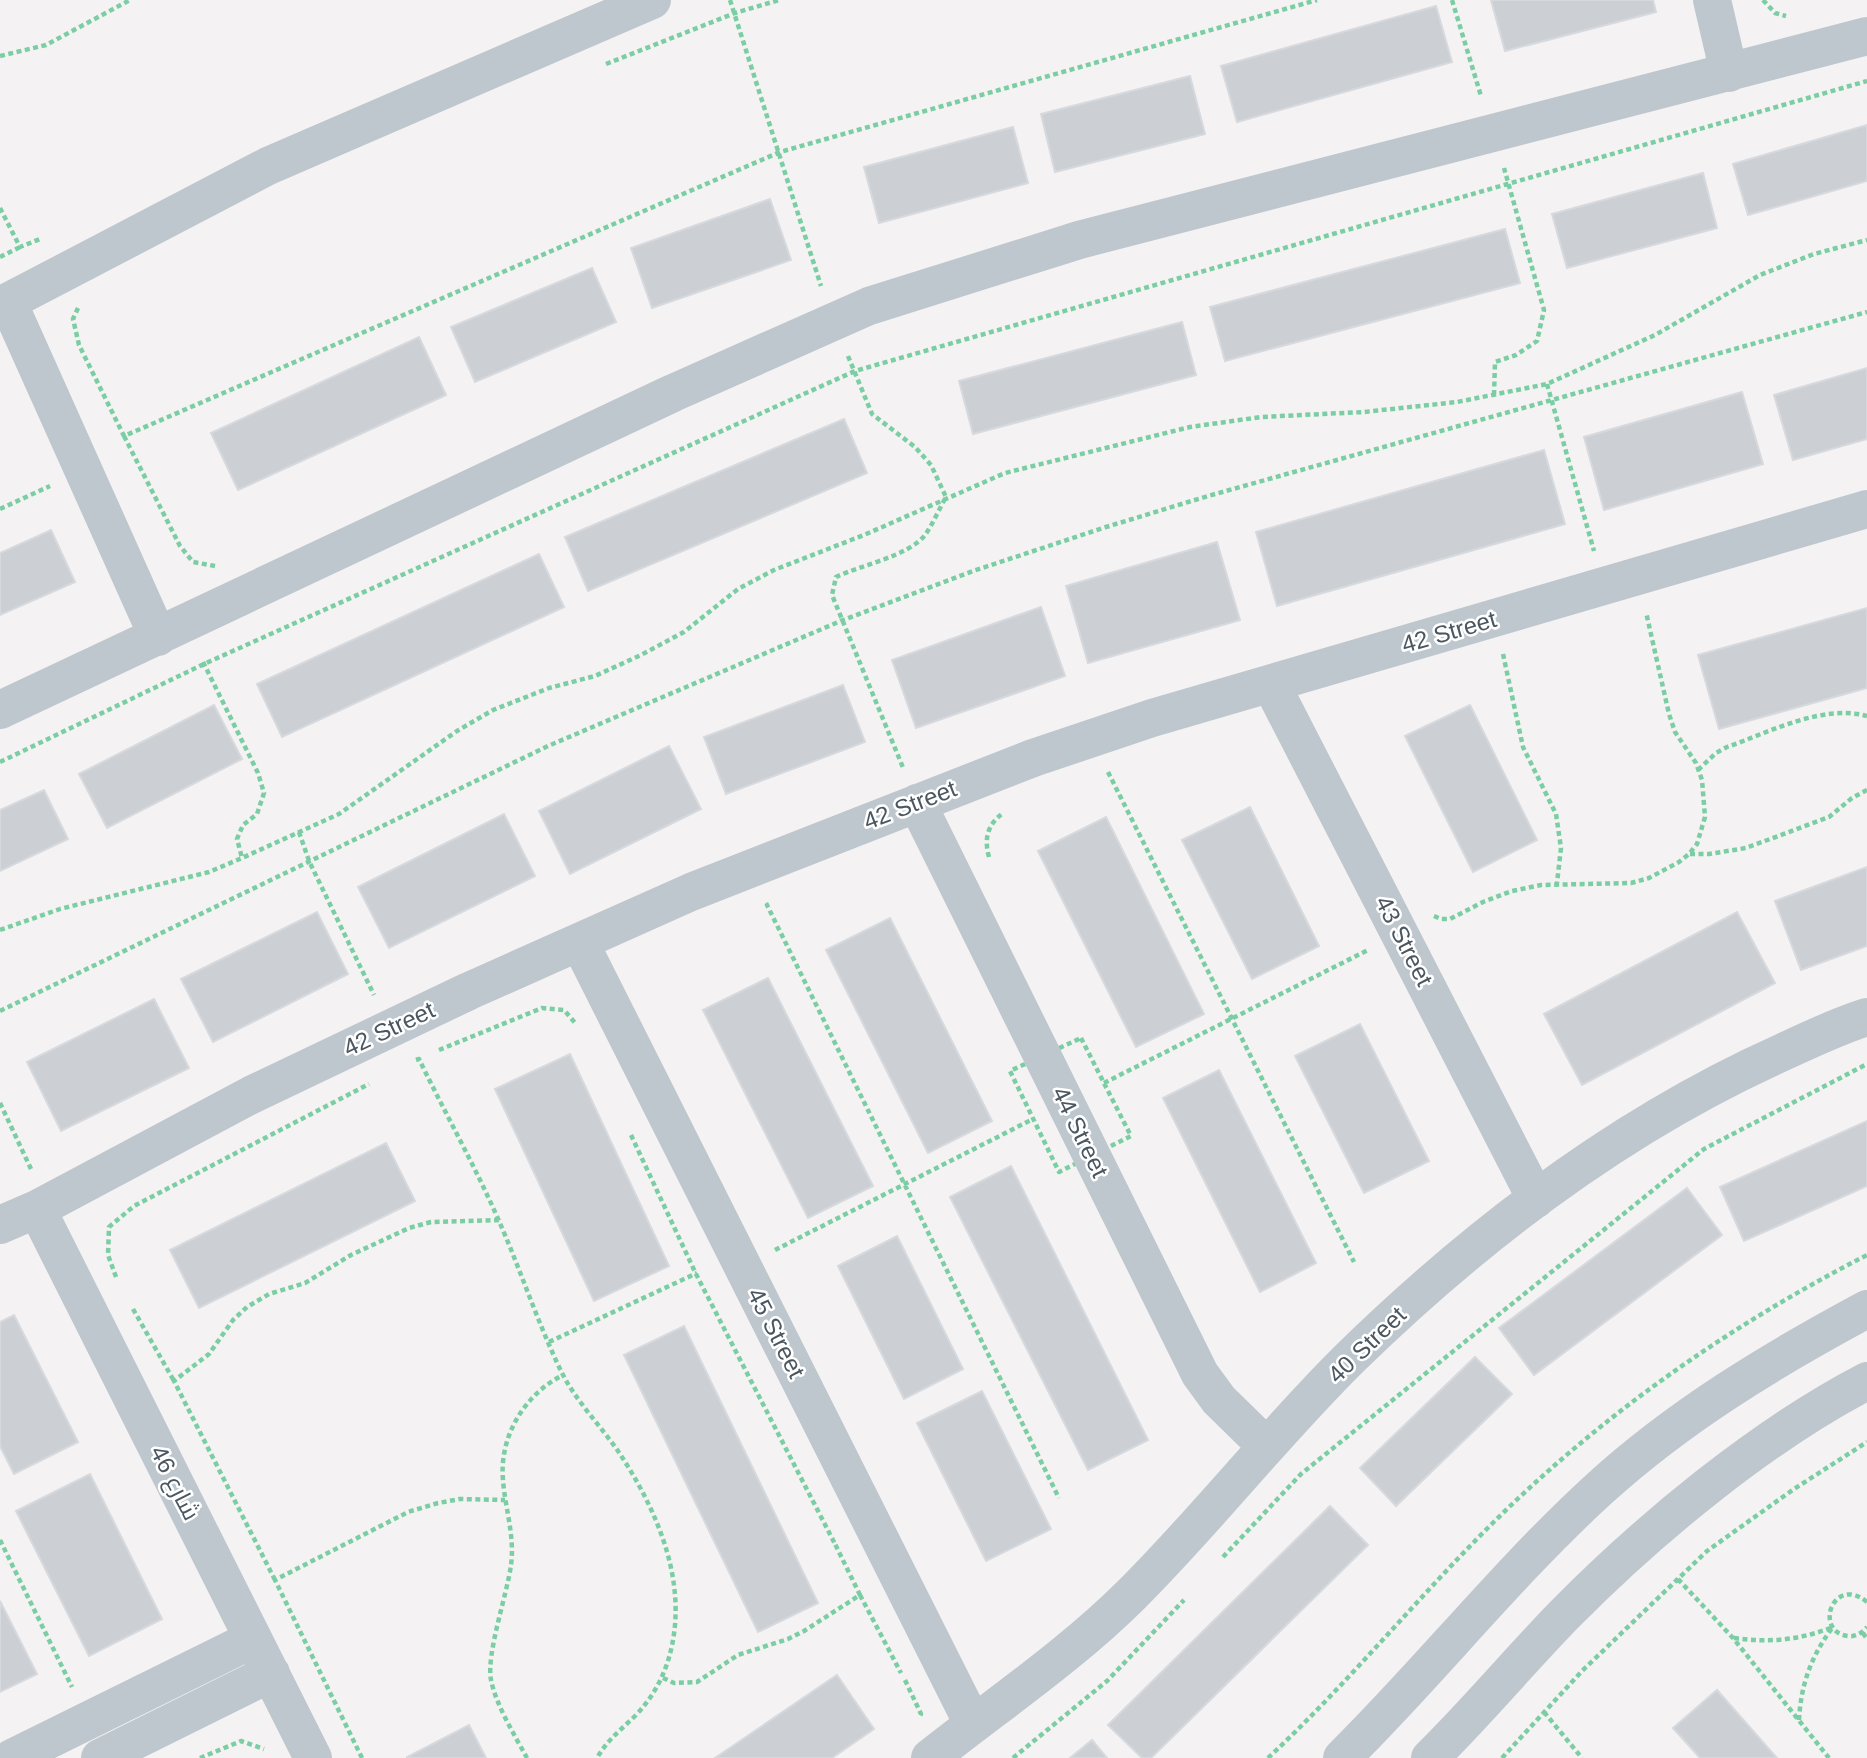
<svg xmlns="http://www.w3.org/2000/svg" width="1867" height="1758" viewBox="0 0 1867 1758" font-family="Helvetica,Cairo,sans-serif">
  <rect width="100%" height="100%" fill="#f4f2f2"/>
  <!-- building -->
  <path fill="#cccfd4" stroke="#d6d9dd" stroke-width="2" d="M1491,0H1653L1656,12L1505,51Z
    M1436,6L1452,62L1237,122L1221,66Z
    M1190,76L1205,134L1055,172L1041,114Z
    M1867,125V181L1748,215L1733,164Z
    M1013,127L1028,183L879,223L864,167Z
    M1703,173L1717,228L1567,268L1552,214Z
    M770,199L791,260L652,308L631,248Z
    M1505,229L1520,283L1225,361L1210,307Z
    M592,268L616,322L475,382L451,327Z
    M1182,322L1196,375L973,434L959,381Z
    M419,337L446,395L238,490L211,433Z
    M1867,368V439L1793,460L1774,395Z
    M1742,392L1763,464L1604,510L1584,437Z
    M844,419L867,473L588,591L565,537Z
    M1544,450L1565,524L1277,606L1256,532Z
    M51,530L75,582L0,615V553Z
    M1217,542L1240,620L1088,663L1066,586Z
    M539,554L564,607L282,737L257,684Z
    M1041,607L1065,676L916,728L892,660Z
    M1867,608V688L1719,729L1698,655Z
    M843,685L865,742L726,794L704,737Z
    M214,705L242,759L107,828L79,774Z
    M1470,705L1537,840L1473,872L1405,736Z
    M669,746L701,809L570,874L539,811Z
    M44,790L68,839L0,871V810Z
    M1250,807L1319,946L1252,979L1182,840Z
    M504,814L535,876L389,948L358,887Z
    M1106,817L1204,1014L1136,1047L1038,851Z
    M1867,867V946L1801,970L1775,901Z
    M317,912L348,974L213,1042L181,979Z
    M1737,912L1775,983L1582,1085L1544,1014Z
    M890,918L992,1121L928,1153L826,950Z
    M768,978L873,1186L808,1218L703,1010Z
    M154,999L189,1068L61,1131L27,1062Z
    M1360,1024L1429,1161L1364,1193L1295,1056Z
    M570,1054L669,1266L594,1301L495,1089Z
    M1219,1070L1316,1263L1260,1292L1163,1098Z
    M1867,1121V1186L1744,1241L1720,1187Z
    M386,1143L415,1201L199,1308L170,1250Z
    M1011,1166L1148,1440L1088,1470L950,1197Z
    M1687,1188L1722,1235L1534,1375L1499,1328Z
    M897,1236L963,1369L904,1399L838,1266Z
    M14,1315L78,1442L14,1474L0,1446V1322Z
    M684,1326L818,1603L758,1632L624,1355Z
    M1475,1357L1512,1394L1396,1506L1360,1468Z
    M982,1391L1051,1529L986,1561L917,1423Z
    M90,1474L162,1619L89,1656L16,1511Z
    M1330,1506L1368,1545L1151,1758H1142L1108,1725Z
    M0,1601L37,1674L0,1692Z
    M837,1675L874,1729L832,1758H715Z
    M1717,1690L1777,1758H1700L1673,1728Z
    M469,1725L486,1758H407V1757Z
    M1092,1740L1107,1758H1070Z"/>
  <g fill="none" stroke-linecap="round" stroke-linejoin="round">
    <!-- path -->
    <path stroke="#7bcea3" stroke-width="4.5" stroke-dasharray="5 3.5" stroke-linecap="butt" d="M730,0L821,286
      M1452,0L1481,96
      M1763,0L1775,13L1786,16
      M0,56L46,45L130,0
      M606,64L735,13L779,0
      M0,208L20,247L40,239
      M0,257L20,247
      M78,308L73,319L79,345L124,436L780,152L1317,0
      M848,356L872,414L915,447L931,465L946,497C939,509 933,524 925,535C909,556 861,565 836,577L832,595L904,770
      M1547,384L1594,551
      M1494,395L1495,362L1516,355L1537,341L1544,310L1504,168
      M124,436L180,546L193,562L215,566
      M0,509L50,486
      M1503,654L1523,747L1556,814L1561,848L1557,883
      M203,662L258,773L264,793L257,814L243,825L237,839L242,858
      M0,762L204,664L855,371L1867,81
      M1698,770L1716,753L1727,747C1770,732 1822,704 1867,716
      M1108,772L1354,1262
      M299,832L309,861L374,995
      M1690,854H1709L1746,848L1829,817L1852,798L1867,790
      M989,857C984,839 987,825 1003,813
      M769,904L767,905L1059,1498
      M1434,916L1441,919H1450L1483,902L1512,891L1541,885L1631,883L1649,878L1679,862L1689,854L1697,844L1705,817L1702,780L1696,763L1675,732L1669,714L1646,612
      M0,930L60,909L209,872L242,858L339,814L457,731L493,710L549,688L595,676L641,655L684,632L738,589L774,570L864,535L1005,473L1190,427L1261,417L1364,412L1457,402L1547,384L1655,335L1760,275L1814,254L1867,240
      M0,1011L548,746L712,676L843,620L973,571L1106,527L1208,496L1867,312
      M1081,1038L1131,1136L1059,1172L1010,1071Z
      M439,1050L542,1008L564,1010L576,1024
      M416,1060L419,1059C445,1113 475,1166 499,1221C521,1271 538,1324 562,1373C576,1401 600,1425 618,1451C654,1505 685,1573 673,1640C668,1669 656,1694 636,1715C622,1729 607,1740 597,1758
      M1104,1083L1368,950
      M0,1103L31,1169
      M631,1135L696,1274L835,1544
      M775,1250L1033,1119
      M116,1277L108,1255L109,1227L134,1206L369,1084
      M133,1309L174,1381
      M549,1342L697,1273
      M0,1540L72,1687
      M1223,1557L1301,1474L1704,1149L1867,1064
      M1678,1579L1733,1638L1829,1758
      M275,1580L174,1381L209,1354L233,1320L247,1307L269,1294L305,1283L351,1255L409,1228L431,1222L499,1220
      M860,1595L901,1673
      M1867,1602C1833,1574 1813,1632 1848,1636C1856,1637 1862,1633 1867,1627
      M1863,1633L1867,1639
      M1734,1638C1769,1643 1800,1640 1833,1627
      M663,1678L674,1683L697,1682L738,1655L788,1639L804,1631L860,1595L835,1544L837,1543
      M905,1680L921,1714L919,1717
      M1544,1712L1582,1758
      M1799,1720C1801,1684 1811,1657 1832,1628
      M200,1758L241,1741L264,1749
      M362,1758L275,1580L408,1512L438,1503L460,1499L505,1500
      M527,1758C515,1736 496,1705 491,1680C486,1654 507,1595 511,1565C515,1536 505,1508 503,1480C499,1436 525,1394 563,1375
      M1013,1758L1107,1681L1184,1600
      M1268,1758C1340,1691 1403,1615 1472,1544C1587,1425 1721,1330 1867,1255
      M1502,1758L1582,1671L1707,1551L1794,1489L1867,1442"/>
    <!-- minor -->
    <path stroke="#bec7ce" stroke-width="38" d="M1712,0L1729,73
      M8,302L158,637
      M0,306L268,166L652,0
      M1271,684L1536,1199
      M0,710L673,393L869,306L1079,240L1867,36
      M917,803L1200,1374L1219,1400L1266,1446
      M580,943L973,1724
      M37,1209L313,1758
      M0,1225L37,1209L251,1095L469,991L691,892L1033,758L1152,718L1867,509
      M12,1758L253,1639
      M100,1758L271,1673
      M930,1758C998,1704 1071,1655 1132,1594C1208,1518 1274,1433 1350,1358C1476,1235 1622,1124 1783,1052C1811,1039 1838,1026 1867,1017
      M1342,1758C1430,1671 1507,1573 1599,1489C1679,1416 1772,1360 1867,1309
      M1430,1758C1477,1712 1519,1661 1565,1614C1649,1529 1761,1436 1867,1381"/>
  </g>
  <g text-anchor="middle" stroke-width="5" stroke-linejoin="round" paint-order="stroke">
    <!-- street labels -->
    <g font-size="24" fill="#4a5660" stroke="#fff">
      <text transform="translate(1449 632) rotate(-16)" y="8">42 Street</text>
      <text transform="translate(910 805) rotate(-21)" y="8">42 Street</text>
      <text transform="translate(1404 941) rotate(63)" y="8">43 Street</text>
      <text transform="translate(389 1029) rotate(-25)" y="8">42 Street</text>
      <text transform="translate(1080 1132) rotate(64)" y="8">44 Street</text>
      <text transform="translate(776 1333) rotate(63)" y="8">45 Street</text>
      <text transform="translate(1367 1345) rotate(-44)" y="8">40 Street</text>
      <text transform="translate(175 1483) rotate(63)" y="8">شارع 46</text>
    </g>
  </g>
</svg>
